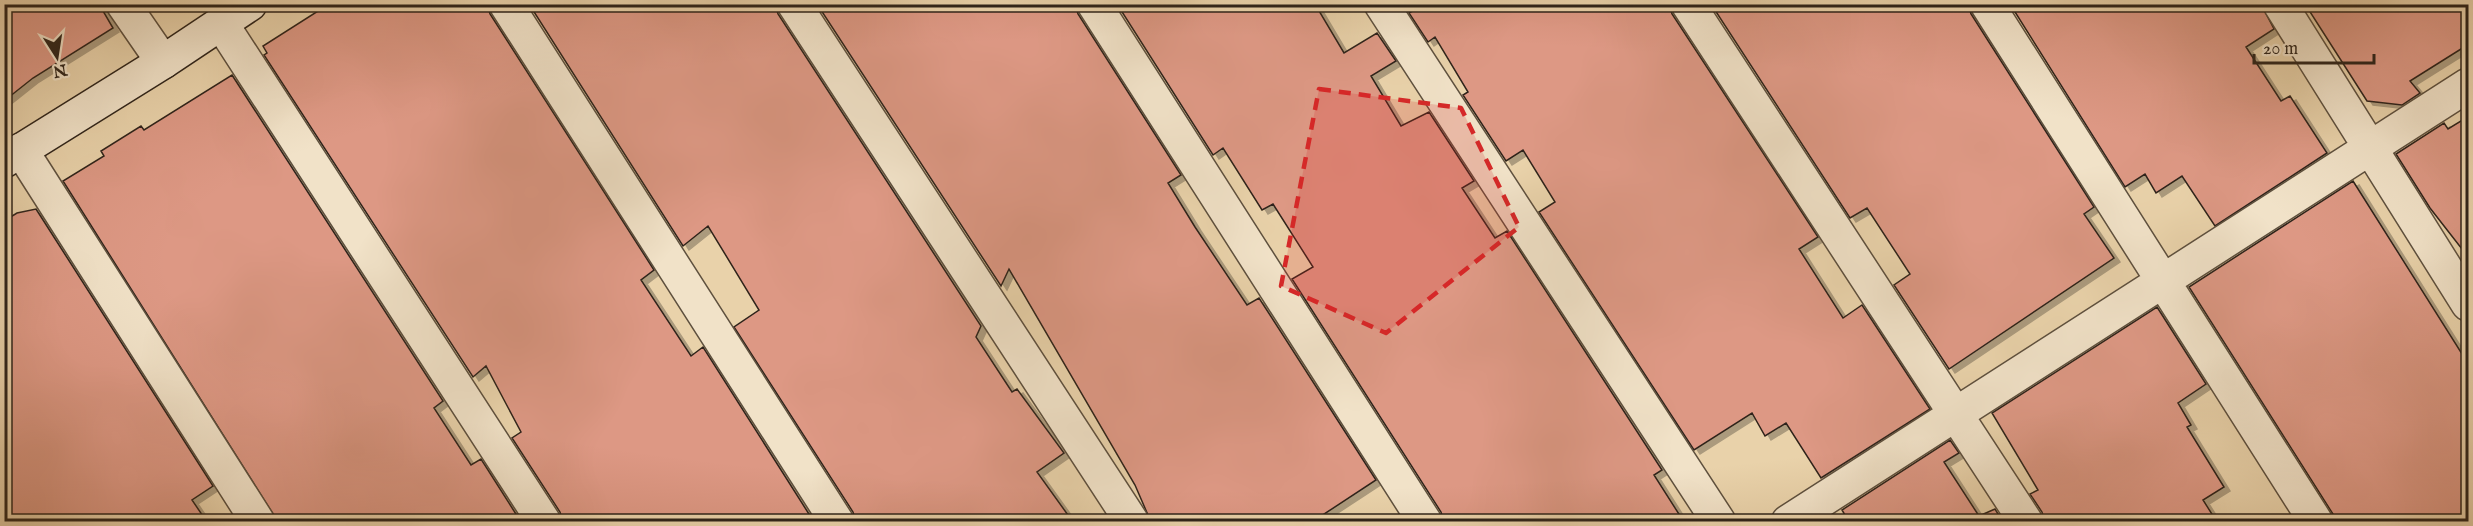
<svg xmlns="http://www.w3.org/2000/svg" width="2473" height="526" viewBox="0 0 2473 526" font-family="'IM FELL English',serif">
  <defs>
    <filter id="shadow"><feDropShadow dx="6" dy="4" stdDeviation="0" flood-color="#0004"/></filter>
  </defs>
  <rect width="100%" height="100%" fill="#e9d2aa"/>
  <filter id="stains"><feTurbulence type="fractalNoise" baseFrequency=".00333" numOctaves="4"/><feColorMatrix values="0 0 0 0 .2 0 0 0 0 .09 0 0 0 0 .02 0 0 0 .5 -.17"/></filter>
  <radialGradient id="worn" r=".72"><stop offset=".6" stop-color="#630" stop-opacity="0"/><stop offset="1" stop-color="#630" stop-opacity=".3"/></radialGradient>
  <!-- building -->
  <path fill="#dd9884" stroke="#2f241a" stroke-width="1.5" filter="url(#shadow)" d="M4,4H99L113,28L33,78L4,101Z
    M329,4H487L490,14L654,270L641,280L691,356L703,347L814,522H563L560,512L512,438L521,432L486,366L473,377L264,55L267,53L263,46Z
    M529,4H775L778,14L981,326L976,337L1012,392L1017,389L1064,453L1037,472L1073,522H856L853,512L734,327L759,310L708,226L683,246Z
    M817,4H1075L1078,14L1181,175L1168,183L1195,227L1247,305L1259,298L1376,480L1312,522H1151L1135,485L1009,269L1001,286Z
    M1117,4H1315L1344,53L1377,33L1396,61L1371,76L1401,126L1429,112L1474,181L1462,188L1495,238L1507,231L1662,470L1654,475L1684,522H1444L1441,512L1292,279L1313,267L1273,204L1262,210L1223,148L1213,155Z
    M1415,4H1669L1672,14L1818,237L1799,249L1843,318L1862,305L1930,409L1821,478L1786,423L1765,436L1752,413L1694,450L1539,212L1555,202L1523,150L1506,161L1463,95L1468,92L1435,37L1428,42L1409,13L1418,8Z
    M1711,4H1968L1971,14L2094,207L2084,214L2114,258L1949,369L1894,285L1910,274L1867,208L1850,218Z
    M2010,4H2261L2274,29L2246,47L2281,101L2290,96L2327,153L2215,226L2182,176L2156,193L2145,174L2125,187Z
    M2305,4H2469V44L2410,81L2420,93L2402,105L2367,101Z
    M232,75L443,401L434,408L471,465L481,459L521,522H278L63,181L104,156L101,151L141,126L144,130Z
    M2469,116V258L2430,208L2396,154L2444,123L2448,129Z
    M2353,181L2469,365V522H2338L2189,287Z
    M36,209L213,486L192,500L207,522H4V221L17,213Z
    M2157,307L2206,384L2178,403L2191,425L2187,427L2224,487L2203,500L2217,522H2045L2042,512L2030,494L2038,490L1992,413Z
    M1950,440L1959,453L1944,462L1979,516L1995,509L2003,522H1849L1842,510Z"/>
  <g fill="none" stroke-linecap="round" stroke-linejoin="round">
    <defs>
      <path id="street" d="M123,4L163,62
        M506,4L837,522
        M794,4L1132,522
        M1094,4L1425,522
        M1381,4L1719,522
        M1688,4L2026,522
        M1987,4L2316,522
        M2280,4L2468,304
        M221,23L544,522
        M21,150L258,522
        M1788,522L2468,85"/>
      <path id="secondary" d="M4,161L163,62L250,4"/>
    </defs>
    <!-- street casing -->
    <use href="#street" stroke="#5e503e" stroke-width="36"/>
    <!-- secondary casing -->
    <use href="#secondary" stroke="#2f241a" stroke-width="36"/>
    <!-- street -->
    <use href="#street" stroke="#f1e2c8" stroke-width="33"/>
    <!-- secondary -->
    <use href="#secondary" stroke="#f1e2c8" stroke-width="33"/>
  </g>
  <!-- marked area -->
  <path fill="#d62828" fill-opacity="0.2" stroke="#d62828" stroke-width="4.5" stroke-dasharray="12 8" stroke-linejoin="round" d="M1319,89L1461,108L1519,227L1386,333L1281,286Z"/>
  <!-- margin -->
  <rect width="2473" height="526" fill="none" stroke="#e9d2aa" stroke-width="24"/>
  <rect x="6" y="6" width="2461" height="514" fill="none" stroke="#2f241a" stroke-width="3"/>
  <rect x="12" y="12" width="2449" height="502" fill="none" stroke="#2f241a" stroke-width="1.5"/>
  <!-- north arrow -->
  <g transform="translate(57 57) rotate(168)" stroke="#f1e2c8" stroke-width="4.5" paint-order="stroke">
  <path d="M0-4.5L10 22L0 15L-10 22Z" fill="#2f241a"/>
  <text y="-9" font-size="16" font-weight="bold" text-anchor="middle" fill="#2f241a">N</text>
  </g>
  <!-- scale -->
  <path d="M2254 54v9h120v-9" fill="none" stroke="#2f241a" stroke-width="3"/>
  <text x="2263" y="54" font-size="18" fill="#2f241a" stroke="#f1e2c8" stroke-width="4.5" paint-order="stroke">20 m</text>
  <rect width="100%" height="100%" filter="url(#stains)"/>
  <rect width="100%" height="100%" fill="url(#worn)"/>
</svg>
